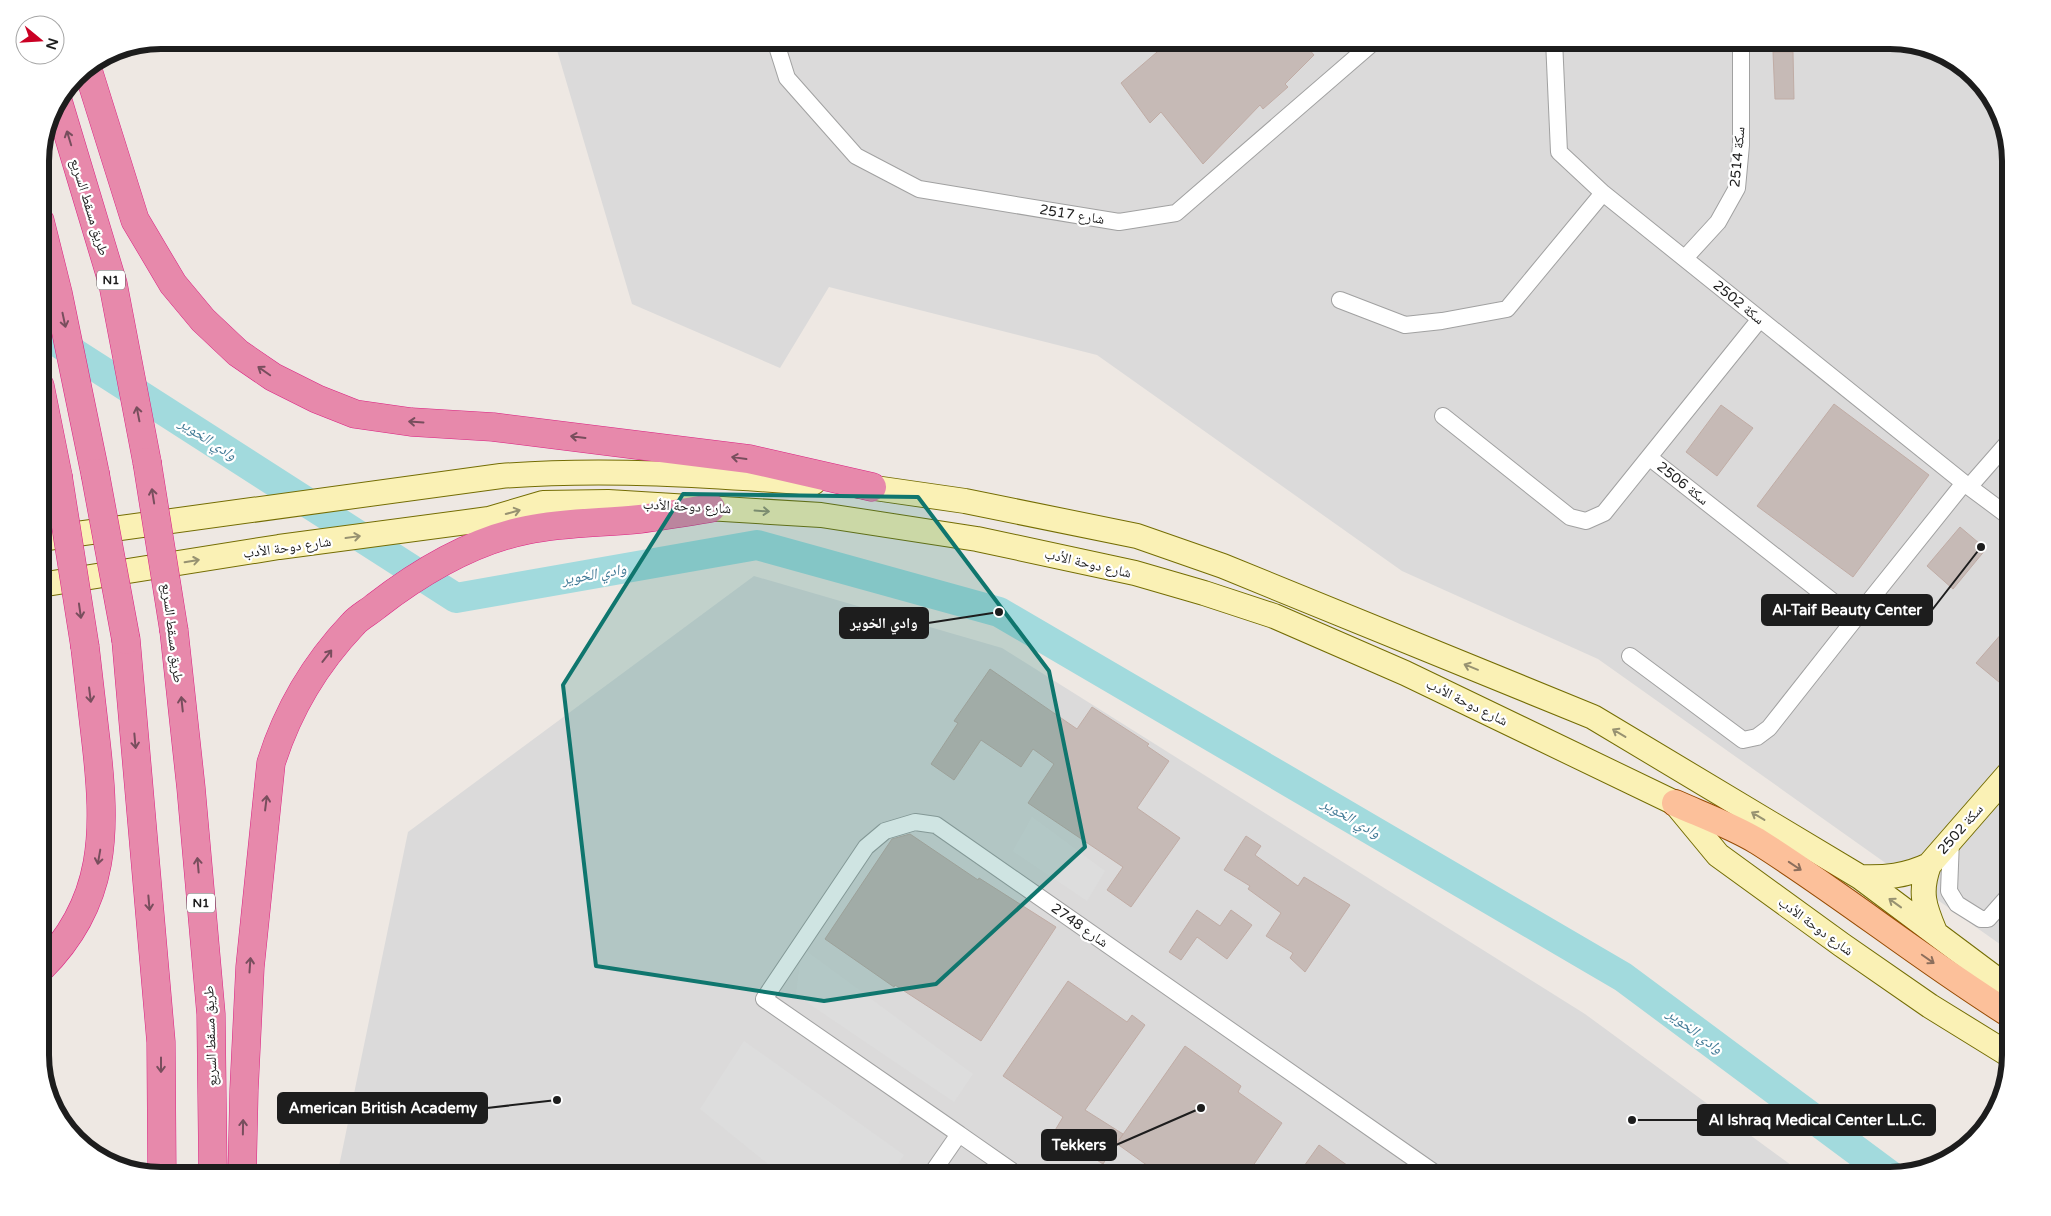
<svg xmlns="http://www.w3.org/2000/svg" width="2051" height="1216" viewBox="0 0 2051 1216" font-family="'Varela Round','Noto Naskh Arabic',sans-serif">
  <rect width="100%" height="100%" fill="#eee8e3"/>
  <!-- residential -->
  <path fill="#dbdada" d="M554,40H1890L1951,56L1995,100L2011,153V952L1598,659L1402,571L1097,355L829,287L780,368L632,304Z
    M754,576L1002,648L1585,1014L1806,1176H337L408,832Z"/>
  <!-- parking -->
  <path fill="#ddd" d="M1032,817L1105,871L1087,901L1013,851Z
    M802,948L973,1074L954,1102L796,995Z
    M744,1041L904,1155L890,1176H783L700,1109Z"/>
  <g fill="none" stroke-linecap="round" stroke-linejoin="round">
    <!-- river -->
    <path stroke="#a2dadd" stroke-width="30" d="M40,331L456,598L757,545L999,612L1623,977L1891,1176"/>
  </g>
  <!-- building -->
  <path fill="#c6bab6" stroke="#c0aca5" d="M1171,40H1301L1314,55L1285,84L1288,87L1263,109L1260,105L1203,164L1161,112L1150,123L1121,83Z
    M1773,52H1793L1794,99H1775Z
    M1834,404L1929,475L1853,577L1757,506Z
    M1721,405L1753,428L1717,476L1686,452Z
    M1960,527L1986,549L1953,589L1927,566Z
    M2003,632L2011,639V692L1976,663Z
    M990,669L1077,729L1092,707L1149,744L1147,746L1169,761L1137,808L1180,838L1131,907L1107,890L1123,867L1028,803L1054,764L1033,749L1021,767L981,740L954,780L931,764L958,723L954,721Z
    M910,834L978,880L979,878L1056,927L981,1041L895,985L894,987L825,939L892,839Z
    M1246,836L1261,846L1255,855L1298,886L1304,877L1350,905L1305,972L1290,958L1293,953L1266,936L1281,913L1248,889L1250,886L1224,870Z
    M1197,910L1220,926L1231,910L1252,925L1227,959L1197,937L1181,960L1169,952Z
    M1068,981L1127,1022L1132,1015L1145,1025L1085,1110L1123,1134L1117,1143L1185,1046L1241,1086L1238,1092L1282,1123L1246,1176H1162L1116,1143L1103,1164L1054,1132L1063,1117L1003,1076Z
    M1319,1145L1362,1176H1297Z"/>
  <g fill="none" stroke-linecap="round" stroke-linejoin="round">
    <defs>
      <path id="street" d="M775,40L787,78L856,156L919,189L1119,222L1176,213L1376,40
        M1554,40L1559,152L1603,193L1964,483L2011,518
        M1685,258L1718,222L1737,188L1741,145V40
        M1340,300L1405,325L1442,321L1507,309L1603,193
        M1443,416L1570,517L1586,521L1604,513L1760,319
        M1650,458L1855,619
        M1969,487L2011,439
        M1630,656L1743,740L1757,737L1769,728L1855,619L1964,483
        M1951,840L1949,891L1957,904L1981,919H1988L2011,893
        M959,1134L1019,1176
        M930,1176L959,1134L764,999L866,847L885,831L915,822L936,825L1439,1176"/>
      <path id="secondary" d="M854,485L965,501L1137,536L1223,566L1593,717L1860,877L2011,990
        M40,539L501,476C604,468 709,475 813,483
        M40,585L279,547L489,519L543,503L608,502L821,515L977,539L1135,573L1204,593L1274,616L1405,673L1675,803L1718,855L1842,945L1930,1006L2011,1056
        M1860,877C1885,878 1906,876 1929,865
        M1935,932C1924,906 1919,892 1929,865L2011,771"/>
      <path id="primary" d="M1675,803C1702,815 1732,826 1757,841C1844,896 1924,961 2011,1015"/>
      <path id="highway" d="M87,67L135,220L173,284L203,320L238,353L273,377L317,399L355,414L411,422L493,427L749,459L872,487
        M58,101L113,284L147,462
        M40,221L58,293L95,473
        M40,386L58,476
        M174,631L191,788L211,1014L213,1176
        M126,640L161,1042L162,1176
        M40,969C108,902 106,830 96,742C92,710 89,679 85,647
        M242,1176L244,1090L250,967L271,763C287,712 315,664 353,624C359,617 369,612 376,606C420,572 472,541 527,530C565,522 602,523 640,519C664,516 687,512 711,508"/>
    </defs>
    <!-- street casing -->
    <use href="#street" stroke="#a1a1a1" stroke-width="18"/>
    <!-- secondary casing -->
    <use href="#secondary" stroke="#746d04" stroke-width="26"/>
    <!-- primary casing -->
    <use href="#primary" stroke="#964a00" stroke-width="28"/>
    <!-- highway casing -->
    <use href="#highway" stroke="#da2282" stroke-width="29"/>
    <!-- street -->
    <use href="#street" stroke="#fff" stroke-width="16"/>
    <!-- secondary -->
    <use href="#secondary" stroke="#faf1b5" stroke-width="24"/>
    <!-- primary -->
    <use href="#primary" stroke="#fcc09a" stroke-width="26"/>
    <!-- highway -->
    <use href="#highway" stroke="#e789ab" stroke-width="28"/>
    <defs>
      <path id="highway-bridge" d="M147,462L174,631
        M95,473L126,640
        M58,476L85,647"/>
    </defs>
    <!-- highway-bridge casing -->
    <use href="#highway-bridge" stroke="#da2282" stroke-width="29" stroke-linecap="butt"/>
    <!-- highway-bridge -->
    <use href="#highway-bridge" stroke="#e789ab" stroke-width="28"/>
  </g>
  <!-- one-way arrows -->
  <defs><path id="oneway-shaft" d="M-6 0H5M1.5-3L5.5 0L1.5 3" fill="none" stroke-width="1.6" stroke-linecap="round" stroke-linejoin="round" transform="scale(1.25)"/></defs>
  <g stroke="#784e5d">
    <use href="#oneway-shaft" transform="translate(69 138) rotate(-107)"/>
    <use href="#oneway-shaft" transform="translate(64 320) rotate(78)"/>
    <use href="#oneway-shaft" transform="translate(264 371) rotate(-145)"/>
    <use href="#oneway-shaft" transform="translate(138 414) rotate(-101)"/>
    <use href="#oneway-shaft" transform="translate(416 422) rotate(-176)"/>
    <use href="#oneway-shaft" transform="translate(578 437) rotate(-173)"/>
    <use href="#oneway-shaft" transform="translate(739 458) rotate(-172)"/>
    <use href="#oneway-shaft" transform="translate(153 496) rotate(-99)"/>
    <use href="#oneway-shaft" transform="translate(80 611) rotate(82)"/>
    <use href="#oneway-shaft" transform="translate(327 656) rotate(-52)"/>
    <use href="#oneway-shaft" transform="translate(90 695) rotate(83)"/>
    <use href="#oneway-shaft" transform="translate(182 704) rotate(-96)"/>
    <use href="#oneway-shaft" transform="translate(135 741) rotate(85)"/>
    <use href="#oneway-shaft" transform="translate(266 803) rotate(-83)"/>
    <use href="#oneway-shaft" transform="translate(99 857) rotate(100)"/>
    <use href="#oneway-shaft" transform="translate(198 865) rotate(-95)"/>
    <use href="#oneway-shaft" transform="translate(149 903) rotate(85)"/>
    <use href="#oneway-shaft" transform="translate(250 965) rotate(-86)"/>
    <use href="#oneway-shaft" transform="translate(161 1065) rotate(90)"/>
    <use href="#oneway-shaft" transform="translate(243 1127) rotate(-89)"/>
  </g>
  <g stroke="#979271">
    <use href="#oneway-shaft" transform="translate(762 511) rotate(4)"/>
    <use href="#oneway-shaft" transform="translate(513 512) rotate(-16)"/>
    <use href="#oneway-shaft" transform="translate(353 537) rotate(-8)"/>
    <use href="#oneway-shaft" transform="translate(192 561) rotate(-9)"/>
    <use href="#oneway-shaft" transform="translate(1471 667) rotate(-158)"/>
    <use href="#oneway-shaft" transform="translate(1619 733) rotate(-149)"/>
    <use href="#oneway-shaft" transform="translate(1758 816) rotate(-149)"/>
    <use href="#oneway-shaft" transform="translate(1895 903) rotate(-144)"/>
  </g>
  <g stroke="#8c6e5c">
    <use href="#oneway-shaft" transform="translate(1795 866) rotate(34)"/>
    <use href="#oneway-shaft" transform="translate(1928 959) rotate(35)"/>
  </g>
  <!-- marked area -->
  <path fill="#0f766e" fill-opacity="0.2" stroke="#0f766e" stroke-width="4" stroke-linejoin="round" d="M683,494L918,497L1049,671L1085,847L936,984L824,1001L596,966L563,685Z"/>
  <g text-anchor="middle" stroke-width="4.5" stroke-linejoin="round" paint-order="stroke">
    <!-- shield labels -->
    <g fill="#fff" stroke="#616161" stroke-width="1">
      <rect x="97" y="270.5" width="28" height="19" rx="4"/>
      <rect x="187" y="893.5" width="28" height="19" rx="4"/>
    </g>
    <g font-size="12" font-weight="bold" fill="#1d1d1d">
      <text x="111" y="284">N1</text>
      <text x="201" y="907">N1</text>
    </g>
    <!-- street labels -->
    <g font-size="14" fill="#1d1d1d" stroke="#fff">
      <text transform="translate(1737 157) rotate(-85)" y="5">سكة 2514</text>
      <text transform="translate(90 207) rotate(73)" y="5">طريق مسقط السريع</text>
      <text transform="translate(1072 214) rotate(9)" y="5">2517 شارع</text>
      <text transform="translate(1739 302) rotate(39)" y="5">2502 سكة</text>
      <text transform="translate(1683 483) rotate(38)" y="5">سكة 2506</text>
      <text transform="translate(687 506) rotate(3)" y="5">شارع دوحة الأدب</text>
      <text transform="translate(287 547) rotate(-8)" y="5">شارع دوحة الأدب</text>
      <text transform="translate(1088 563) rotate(13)" y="5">شارع دوحة الأدب</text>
      <text transform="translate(173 633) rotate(83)" y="5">طريق مسقط السريع</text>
      <text transform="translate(1467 702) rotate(26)" y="5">شارع دوحة الأدب</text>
      <text transform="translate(1960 829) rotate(-49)" y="5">سكة 2502</text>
      <text transform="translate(1080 925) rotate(35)" y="5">شارع 2748</text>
      <text transform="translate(1816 926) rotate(36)" y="5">شارع دوحة الأدب</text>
      <text transform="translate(210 1036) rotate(-92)" y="5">طريق مسقط السريع</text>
    </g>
    <!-- water labels -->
    <g font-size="15" font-style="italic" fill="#417a96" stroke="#fff">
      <text transform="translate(208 439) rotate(33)" y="5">وادي الخوير</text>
      <text transform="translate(594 574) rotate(-10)" y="5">وادي الخوير</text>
      <text transform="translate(1351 818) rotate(30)" y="5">وادي الخوير</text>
      <text transform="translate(1695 1031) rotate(37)" y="5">وادي الخوير</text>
    </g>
  </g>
  <!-- crop -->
  <path d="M0 0H2051V1216H0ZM161 49H1890A112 112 0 0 1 2002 161V1055A112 112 0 0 1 1890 1167H161A112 112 0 0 1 49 1055V161A112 112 0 0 1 161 49Z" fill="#fff" fill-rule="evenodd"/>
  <path fill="none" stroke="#1d1d1d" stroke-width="6" d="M161 49H1890A112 112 0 0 1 2002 161V1055A112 112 0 0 1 1890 1167H161A112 112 0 0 1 49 1055V161A112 112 0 0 1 161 49Z"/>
  <!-- callouts -->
  <path fill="none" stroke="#1d1d1d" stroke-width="2" d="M1981 547L1932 610M999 612L928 623M557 1100L487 1108M1632 1120L1698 1120M1201 1108L1116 1145"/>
  <g fill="#1d1d1d" stroke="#fff" stroke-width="2">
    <circle cx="1981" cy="547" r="5"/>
    <circle cx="999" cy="612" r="5"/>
    <circle cx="557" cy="1100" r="5"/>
    <circle cx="1632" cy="1120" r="5"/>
    <circle cx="1201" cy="1108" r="5"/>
  </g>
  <g fill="#1d1d1d" stroke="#1d1d1d" stroke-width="2">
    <rect x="1762" y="595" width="170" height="30" rx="5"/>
    <rect x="840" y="608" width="88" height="30" rx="5"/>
    <rect x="278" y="1093" width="209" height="30" rx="5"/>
    <rect x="1698" y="1105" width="237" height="30" rx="5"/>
    <rect x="1042" y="1130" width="74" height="30" rx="5"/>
  </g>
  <g font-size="15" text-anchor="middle" font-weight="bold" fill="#fff">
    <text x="1847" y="615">Al-Taif Beauty Center</text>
    <text x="884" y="628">وادي الخوير</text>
    <text x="383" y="1113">American British Academy</text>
    <text x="1817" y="1125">Al Ishraq Medical Center L.L.C.</text>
    <text x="1079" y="1150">Tekkers</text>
  </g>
  <!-- north arrow -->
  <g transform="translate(40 40) rotate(108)"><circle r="24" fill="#ffffff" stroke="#a5a5a5"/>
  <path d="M0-4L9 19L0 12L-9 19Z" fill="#ca0024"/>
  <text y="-8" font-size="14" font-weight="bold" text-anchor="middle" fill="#1d1d1d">N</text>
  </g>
</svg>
